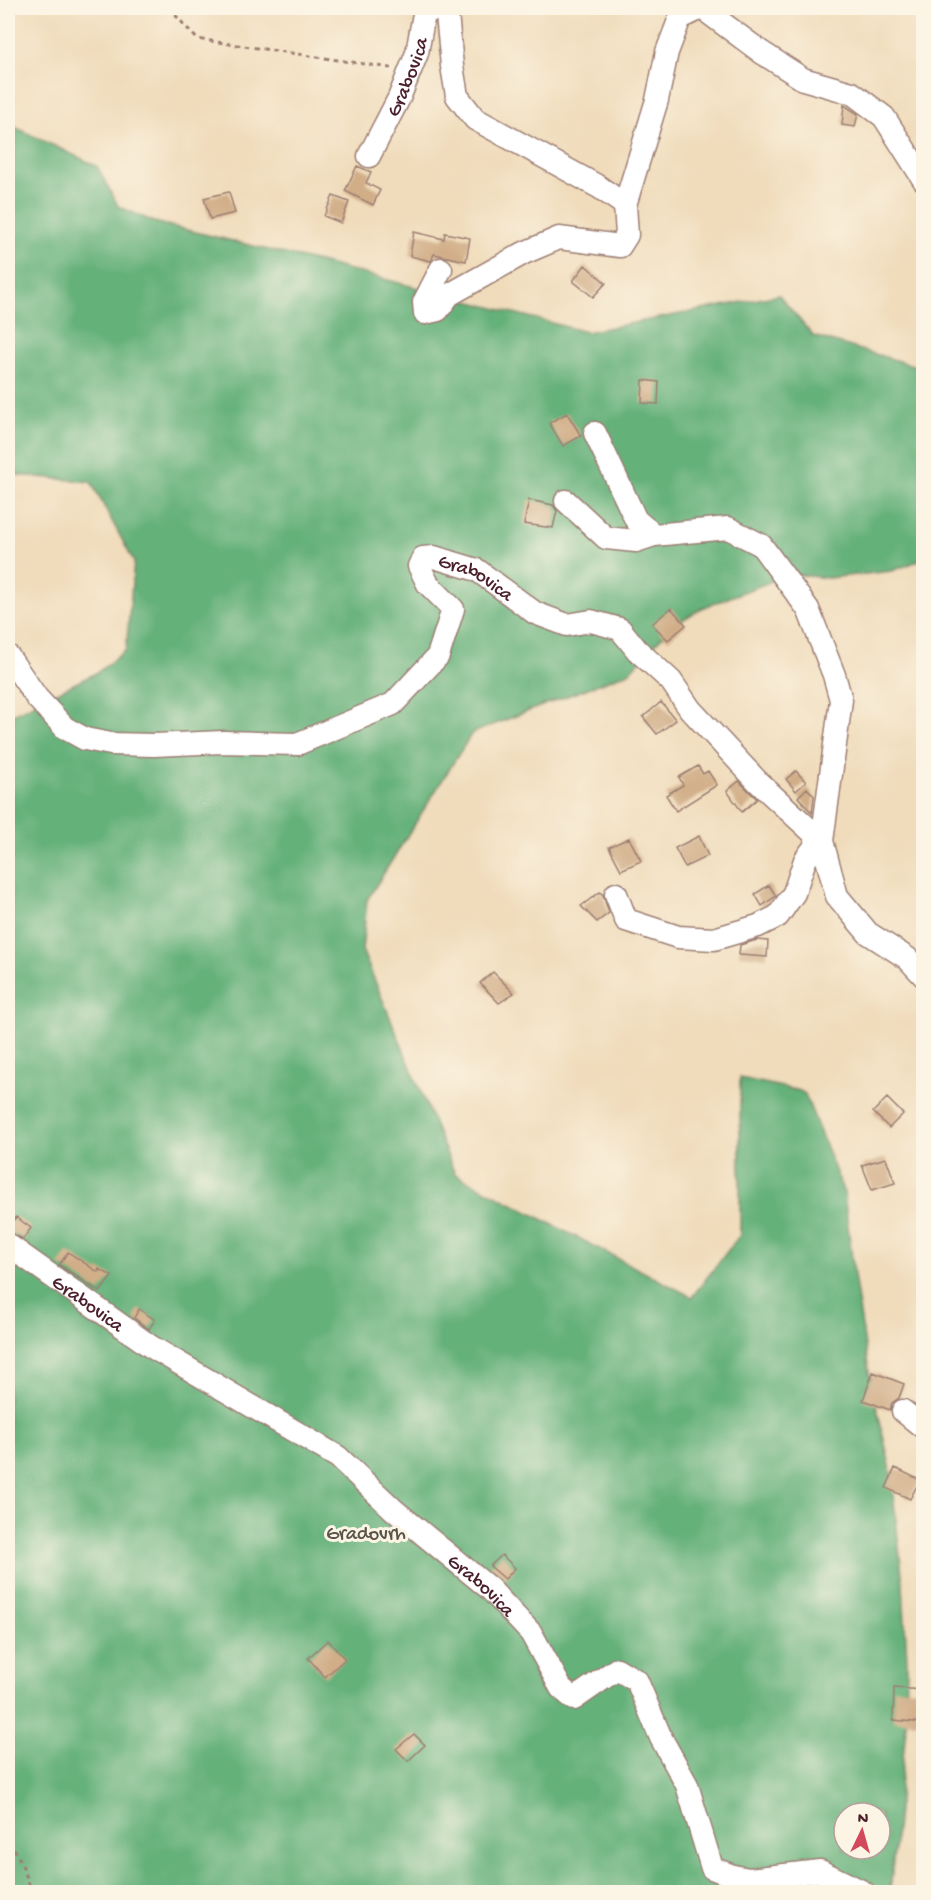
<svg xmlns="http://www.w3.org/2000/svg" width="931" height="1900" viewBox="0 0 931 1900" font-family="'Gochi Hand',sans-serif">
  <rect width="100%" height="100%" fill="#fcf5e5"/>
  <filter id="ink" filterUnits="userSpaceOnUse"><feTurbulence type="fractalNoise" baseFrequency=".0167" numOctaves="2"/><feDisplacementMap in="SourceGraphic" scale="12" xChannelSelector="R" yChannelSelector="G"/><feConvolveMatrix kernelMatrix="1 2 1 2 8 2 1 2 1" color-interpolation-filters="sRGB"/></filter>
  <filter id="wash" filterUnits="userSpaceOnUse"><feTurbulence type="fractalNoise" baseFrequency=".008" numOctaves="4" result="noise"/><feDisplacementMap in="SourceGraphic" scale="24" xChannelSelector="R" yChannelSelector="G"/><feGaussianBlur stdDeviation="1.35" result="paint"/><feColorMatrix in="noise" values="0 0 0 0 0 0 0 0 0 0 0 0 0 0 0 0 0 1.4 0 .05"/><feComposite in="paint" operator="in"/></filter>
  <g filter="url(#wash)">
    <rect width="100%" height="100%" fill="#f0dcbb"/>
    <!-- forest -->
    <path fill="#65b17a" stroke="#586852" stroke-width="1.5" fill-rule="evenodd" d="M8,124L97,166L118,206L154,222L327,264L586,332L779,295L813,336L923,368V559L892,571L828,578L790,574L702,608L672,626L629,672L472,733L367,900L362,950L455,1174L692,1297L740,1235V1078L800,1091L805,1094L844,1193L854,1275L869,1372L890,1466L903,1584L907,1662L906,1727L890,1892H8V715H11L98,672L126,650L134,562L91,482L8,474ZM844,1813H880V1849H844Z"/>
    <g id="blocks">
      <!-- building -->
      <path fill="#d1ae88" d="M844,105L858,114L855,127L842,125Z
        M357,166L371,172L366,183L380,190L373,205L345,191Z
        M229,192L235,213L210,219L204,198Z
        M333,196L349,202L341,223L324,216Z
        M414,232L444,239L445,233L470,238L466,261L434,254L431,261L410,256Z
        M585,265L606,283L593,297L573,281Z
        M643,380L659,382L658,404L642,403Z
        M567,413L581,436L563,446L549,423Z
        M529,500L553,505L557,511L553,528L524,524Z
        M671,608L686,625L668,640L652,624Z
        M661,702L676,720L657,734L643,717Z
        M698,766L703,774L708,771L717,785L676,811L666,795L683,785L679,777Z
        M796,771L806,782L796,791L786,779Z
        M739,781L757,799L742,812L727,791Z
        M807,788L814,796L812,813L798,797Z
        M699,836L708,856L685,867L675,848Z
        M629,838L641,861L621,870L609,847Z
        M769,885L776,896L762,906L755,894Z
        M600,892L603,895L609,913L597,922L581,906Z
        M757,940L768,941L767,957L739,955L740,945Z
        M493,972L514,993L499,1003L480,983Z
        M887,1098L903,1114L889,1128L873,1112Z
        M886,1158L895,1183L872,1190L862,1165Z
        M16,1217L31,1228L23,1239L8,1232V1228Z
        M68,1252L98,1272L99,1269L112,1276L100,1292L59,1265Z
        M139,1309L155,1320L149,1329L134,1318Z
        M873,1372L904,1384L899,1398L892,1403L890,1410L863,1400Z
        M895,1468L920,1480L910,1499L886,1488Z
        M502,1555L515,1568L505,1579L490,1566Z
        M328,1640L345,1659L325,1677L308,1658Z
        M894,1688L924,1690V1723L893,1720Z
        M414,1734L425,1745L408,1761L396,1749Z"/>
    </g>
  </g>
  <g filter="url(#ink)">
    <use href="#blocks" fill-opacity="0" stroke="#9d7e73" stroke-width="1.5"/>
    <g fill="none" stroke-linecap="round" stroke-linejoin="round">
      <defs>
        <g id="minor">
          <path d="M702,8L761,52L803,79L852,93L884,117L924,180"/>
          <path id="s1" d="M369,156L399,98L417,53L424,14L436,8L447,14L452,66L457,96L475,119L599,187L625,205L657,100L667,52L680,18L701,8"/>
          <path d="M441,269L424,302L425,313L438,310L449,295L524,253L559,238L620,246L627,235L625,205"/>
          <path d="M595,433L636,520L654,535"/>
          <path d="M566,501L606,538L636,541L654,535L728,528L761,545L808,609L834,675L841,700L822,841L837,896L868,933L907,958L924,976"/>
          <path id="s2" d="M8,656L37,698L65,728L85,739L111,744L154,745L223,742L297,744L393,704L438,656L453,609L428,584L419,566L423,558L434,557L477,570L535,613L567,625L591,621L620,629L637,650L671,681L690,709L759,783L822,841L816,845L805,860L794,893L778,916L758,926L714,939L678,937L626,920L616,894"/>
          <path id="s3" d="M8,1245L150,1346L338,1457L394,1510L490,1589L531,1633L561,1688L574,1699L617,1669L637,1681L661,1738L687,1785L712,1868L733,1876L749,1879L820,1871L863,1892"/>
          <path d="M903,1411L924,1428"/>
        </g>
      </defs>
      <!-- minor casing -->
      <use href="#minor" stroke="#9d7e73" stroke-width="25"/>
      <!-- path -->
      <path stroke="#9d7e73" stroke-width="3" stroke-dasharray="4.5 4.5" stroke-linecap="butt" d="M169,8L197,39L391,68
        M8,1842C17,1848 29,1881 31,1892"/>
      <!-- minor -->
      <use href="#minor" stroke="#fff" stroke-width="22"/>
    </g>
  </g>
  <g text-anchor="middle" stroke-width="6" stroke-linejoin="round" paint-order="stroke">
    <!-- street labels -->
    <g font-size="20" fill="#4a1f2b" stroke="#fcf5e5">
      <text dy="7" stroke="none"><textPath href="#s1" startOffset="88">Grabovica</textPath></text>
      <text dy="7" stroke="none"><textPath href="#s2" startOffset="669">Grabovica</textPath></text>
      <text dy="7" stroke="none"><textPath href="#s3" startOffset="99">Grabovica</textPath></text>
      <text dy="7" stroke="none"><textPath href="#s3" startOffset="585">Grabovica</textPath></text>
    </g>
    <!-- park labels -->
    <g font-size="20" fill="#595449" stroke="#fcf5e5">
      <text x="366" y="1539">Gradovrh</text>
    </g>
  </g>
  <!-- margin -->
  <rect width="931" height="1900" fill="none" stroke="#fcf5e5" stroke-width="30"/>
  <!-- north arrow -->
  <g transform="translate(862 1831) rotate(5)"><circle r="28" fill="#fcf5e5" stroke="#b59f9b" stroke-width="1.5"/>
  <path d="M0-4.5L10 22L0 15L-10 22Z" fill="#d1495b"/>
  <text y="-9" font-size="16" font-weight="bold" text-anchor="middle" fill="#4a1f2b">N</text>
  </g>
</svg>
